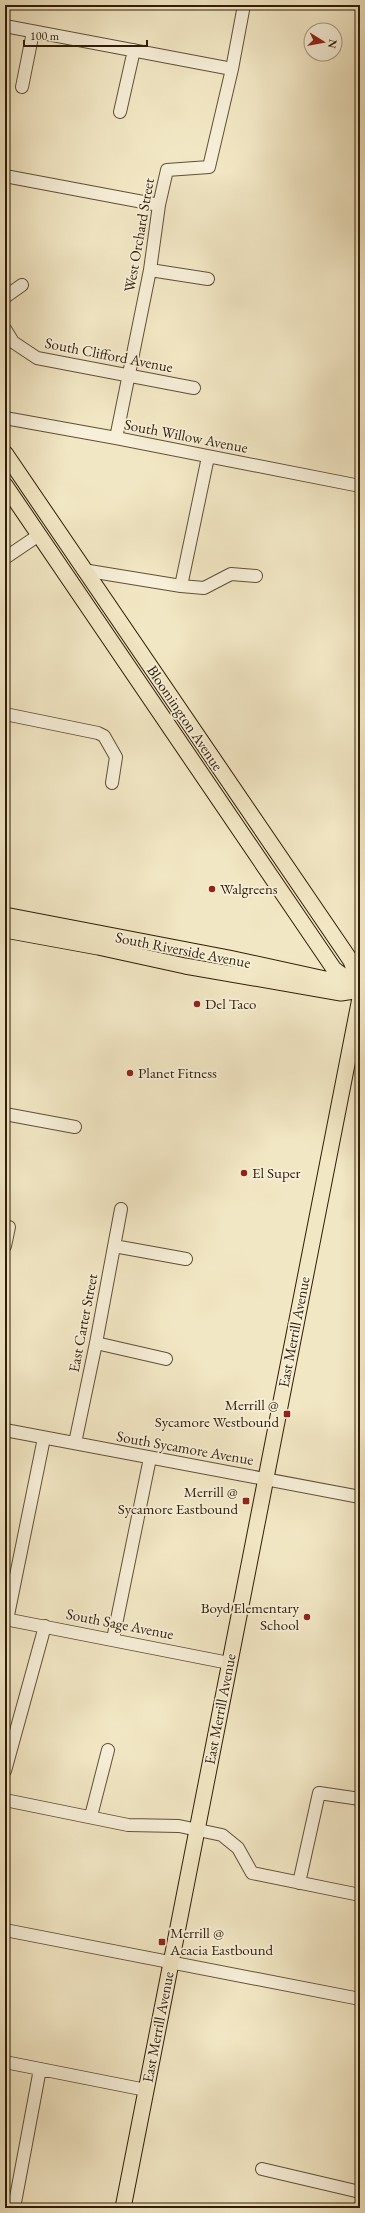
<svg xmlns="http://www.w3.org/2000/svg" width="365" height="2213" viewBox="0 0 365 2213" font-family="'EB Garamond',serif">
  <rect width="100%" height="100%" fill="#f2e7c4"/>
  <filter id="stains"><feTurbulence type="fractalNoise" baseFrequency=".005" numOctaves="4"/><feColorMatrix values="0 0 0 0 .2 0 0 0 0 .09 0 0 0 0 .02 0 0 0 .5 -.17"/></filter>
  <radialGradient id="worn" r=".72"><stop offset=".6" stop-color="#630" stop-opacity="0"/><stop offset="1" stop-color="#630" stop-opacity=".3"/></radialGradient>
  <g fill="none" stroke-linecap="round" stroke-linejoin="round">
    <defs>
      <path id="minor" d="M5,26L232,69
        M22,87L33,32
        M120,112L134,50
        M5,176L159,205
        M150,270L208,279
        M5,297L22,285
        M5,329L13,342L37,358L194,388
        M5,418L116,438L360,486
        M116,438L150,270L159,205L167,170L209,167L232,69L244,5
        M5,558L39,535
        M83,570L181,586L204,588L231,574L256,576
        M181,586L208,457
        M5,714L98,733L104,736L116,757L112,783
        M5,1114L75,1127
        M5,1227H9L5,1246
        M114,1246L186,1259
        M96,1343L166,1359
        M5,1430L360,1497
        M75,1443L96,1343L121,1209
        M5,1619L229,1663
        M7,1620L44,1438
        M113,1639L150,1458
        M5,1771L45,1626
        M5,1800L128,1825L179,1826L222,1835L238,1848L252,1873L360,1895
        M91,1816L108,1750
        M299,1883L319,1793L360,1799
        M5,1930L360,1999
        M5,2062L146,2090
        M262,2169L360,2192
        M14,2208L40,2069"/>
      <path id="major" d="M5,453L351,961L360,986
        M5,485L334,969L360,989
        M5,915L229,958L348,984
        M5,930L98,947L185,966L341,993L360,990
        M123,2208L360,998"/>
    </defs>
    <!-- minor casing -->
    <use href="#minor" stroke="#605036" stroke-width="14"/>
    <!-- major casing -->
    <use href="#major" stroke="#2f1d07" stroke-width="17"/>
    <!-- minor -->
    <use href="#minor" stroke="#f7efd9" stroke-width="12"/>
    <!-- major -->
    <use href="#major" stroke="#f2e7c4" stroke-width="15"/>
  </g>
  <!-- markers -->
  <g fill="#8f2418" stroke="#f7efd9" stroke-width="1.5">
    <circle cx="212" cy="889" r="4"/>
    <circle cx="197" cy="1004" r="4"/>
    <circle cx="130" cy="1073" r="4"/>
    <circle cx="244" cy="1173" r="4"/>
    <rect x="283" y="1410" width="8" height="8" rx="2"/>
    <rect x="242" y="1497" width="8" height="8" rx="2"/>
    <circle cx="307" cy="1617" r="4"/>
    <rect x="158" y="1938" width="8" height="8" rx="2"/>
  </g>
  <g text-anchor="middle" stroke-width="3.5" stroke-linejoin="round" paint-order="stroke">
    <!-- street labels -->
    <g font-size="15" fill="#2f1d07" stroke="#f7efd9">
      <text transform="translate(139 235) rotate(-80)" y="5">West Orchard Street</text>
      <text transform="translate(109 355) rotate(11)" y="5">South Clifford Avenue</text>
      <text transform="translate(186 436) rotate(11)" y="5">South Willow Avenue</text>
      <text transform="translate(185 718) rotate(56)" y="5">Bloomington Avenue</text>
      <text transform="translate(183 950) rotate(11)" y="5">South Riverside Avenue</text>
      <text transform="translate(83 1323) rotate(-79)" y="5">East Carter Street</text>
      <text transform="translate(294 1332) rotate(-79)" y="5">East Merrill Avenue</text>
      <text transform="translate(185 1448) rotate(10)" y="5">South Sycamore Avenue</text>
      <text transform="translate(120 1624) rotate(11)" y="5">South Sage Avenue</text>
      <text transform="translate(220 1709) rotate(-79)" y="5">East Merrill Avenue</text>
      <text transform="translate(158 2027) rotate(-79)" y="5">East Merrill Avenue</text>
    </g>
    <!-- poi labels -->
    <g font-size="15" fill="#2f1d07" stroke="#f7efd9" text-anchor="start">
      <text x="220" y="894">Walgreens</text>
      <text x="205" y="1009">Del Taco</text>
      <text x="138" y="1078">Planet Fitness</text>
      <text x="252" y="1178">El Super</text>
      <text x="279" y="1410" text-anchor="end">Merrill @<tspan x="279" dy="17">Sycamore Westbound</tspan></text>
      <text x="238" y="1497" text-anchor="end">Merrill @<tspan x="238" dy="17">Sycamore Eastbound</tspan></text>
      <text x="299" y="1613" text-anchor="end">Boyd Elementary<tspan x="299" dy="17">School</tspan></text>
      <text x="170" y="1938">Merrill @<tspan x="170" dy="17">Acacia Eastbound</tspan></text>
    </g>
  </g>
  <!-- margin -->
  <rect width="365" height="2213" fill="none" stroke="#f2e7c4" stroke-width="20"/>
  <rect x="6" y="6" width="353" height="2201" fill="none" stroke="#2f1d07" stroke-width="2"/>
  <rect x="10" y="10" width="345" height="2193" fill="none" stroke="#2f1d07"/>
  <!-- north arrow -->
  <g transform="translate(323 42) rotate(101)"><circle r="19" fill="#f7efd9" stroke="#a79b85"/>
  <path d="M0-3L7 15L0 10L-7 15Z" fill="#8f2418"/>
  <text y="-6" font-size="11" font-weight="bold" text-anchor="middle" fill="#2f1d07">N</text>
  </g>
  <!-- scale -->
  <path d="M24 40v6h123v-6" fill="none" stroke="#2f1d07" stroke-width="2"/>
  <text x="30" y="40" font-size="12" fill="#2f1d07" stroke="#f7efd9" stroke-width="3" paint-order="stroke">100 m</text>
  <rect width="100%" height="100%" filter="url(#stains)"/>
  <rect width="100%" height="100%" fill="url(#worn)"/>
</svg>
